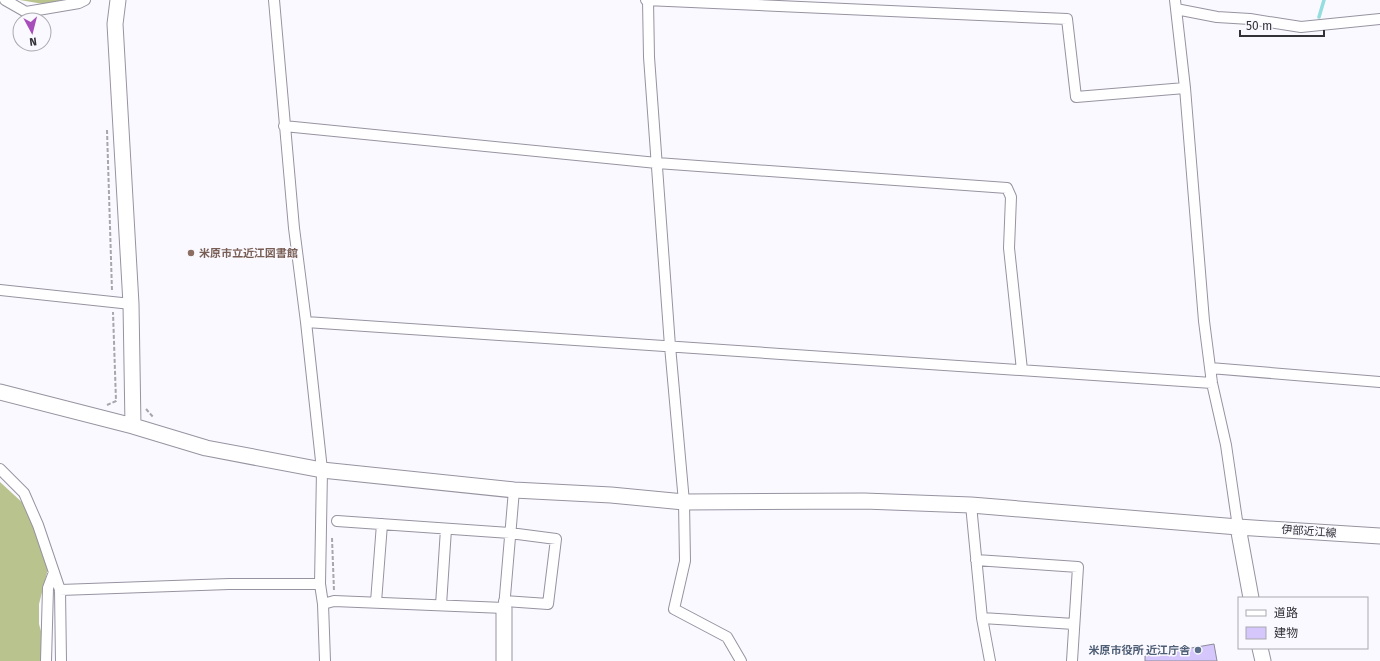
<svg xmlns="http://www.w3.org/2000/svg" width="1380" height="661" viewBox="0 0 1380 661" font-family="'Fira Sans','Noto Sans JP',sans-serif">
  <rect width="100%" height="100%" fill="#faf9ff"/>
  <!-- forest -->
  <path fill="#b8c38d" d="M20,0H61L49,5Z
    M0,482L26,506L49,565L39,604V624L49,661H0Z"/>
  <g fill="none" stroke-linecap="round" stroke-linejoin="round">
    <!-- stream -->
    <path stroke="#94dedf" stroke-width="3.5" d="M1319,17L1324,0"/>
  </g>
  <!-- building -->
  <path fill="#d5c6fb" stroke="#8e8b98" d="M1214,644L1217,661H1145V656Z"/>
  <g fill="none" stroke-linecap="round" stroke-linejoin="round">
    <defs>
      <path id="street" d="M5,0L26,12L79,3L85,0
        M274,0L294,228L306,322
        M646,0L1067,19L1076,97L1185,88
        M648,0L649,57L670,346L684,502L685,561L674,609L727,637L741,661
        M1175,0L1185,88L1204,321L1212,383L1226,445L1238,527
        M1176,9L1217,17L1250,19L1301,27L1380,19
        M284,126L657,163L1007,188L1011,197L1009,248L1022,370
        M0,290L131,304
        M1210,368L1380,382
        M0,469L24,493L38,525L60,590L61,661
        M971,505L982,618L990,661
        M337,521L510,533L556,539L548,604L504,601
        M976,560L1078,567L1072,661
        M320,584L323,604L334,601L504,608L514,490
        M60,590L229,584H320L322,470L306,322L1212,383
        M376,602L382,524
        M323,604L325,661
        M441,605L446,529
        M982,618L1074,624
        M46,661L48,588L54,572"/>
      <path id="secondary" d="M118,0L115,24L131,304L133,426
        M0,392L133,426L206,448L322,470L514,490L611,495L684,502L864,501L971,505L1238,527L1380,536
        M1238,527L1251,598
        M504,608V661
        M1260,648L1263,661"/>
    </defs>
    <!-- street casing -->
    <use href="#street" stroke="#9793a1" stroke-width="12"/>
    <!-- secondary casing -->
    <use href="#secondary" stroke="#9793a1" stroke-width="17"/>
    <!-- path -->
    <path stroke="#a7a6ac" stroke-width="2" stroke-dasharray="4 2" stroke-linecap="butt" d="M107,130L112,291
      M107,405L116,401L113,312
      M146,409L154,418
      M332,538L334,591"/>
    <!-- street -->
    <use href="#street" stroke="#fff" stroke-width="10"/>
    <!-- secondary -->
    <use href="#secondary" stroke="#fff" stroke-width="15"/>
  </g>
  <!-- markers -->
  <circle fill="#8d6e63" stroke="#faf9ff" stroke-width="1.5" cx="191" cy="253" r="4"/>
  <circle fill="#5c6f8a" stroke="#faf9ff" stroke-width="1.5" cx="1198" cy="650" r="4"/>
  <g text-anchor="middle" stroke-width="3" stroke-linejoin="round" paint-order="stroke">
    <!-- education labels -->
    <g font-size="11" font-weight="bold" fill="#785e54" stroke="#faf9ff" text-anchor="start">
      <text x="199" y="257">米原市立近江図書館</text>
    </g>
    <!-- street labels -->
    <g font-size="11" fill="#333237" stroke="#faf9ff">
      <text transform="translate(1309 531) rotate(4)" y="4">伊部近江線</text>
    </g>
    <!-- service labels -->
    <g font-size="11" font-weight="bold" fill="#4e5e75" stroke="#faf9ff" text-anchor="end">
      <text x="1190" y="654">米原市役所 近江庁舎</text>
    </g>
  </g>
  <!-- legend -->
  <rect x="1238" y="597" width="130" height="52" fill="#faf9ff" stroke="#aaa9af"/>
  <rect x="1246" y="610" width="20" height="6" fill="#ffffff" stroke="#aaa9af"/>
  <text x="1274" y="617" font-size="12" fill="#333237">道路</text>
  <rect x="1246" y="627" width="20" height="12" fill="#d5c6fb" stroke="#aaa9af"/>
  <text x="1274" y="637" font-size="12" fill="#333237">建物</text>
  <!-- north arrow -->
  <g transform="translate(32 32) rotate(173)"><circle r="19" fill="#faf9ff" stroke="#aaa9af"/>
  <path d="M0-3L7 15L0 10L-7 15Z" fill="#a84eba"/>
  <text y="-6" font-size="11" font-weight="bold" text-anchor="middle" fill="#333237">N</text>
  </g>
  <!-- scale -->
  <path d="M1240 30v6h84v-6" fill="none" stroke="#333237" stroke-width="2"/>
  <text x="1246" y="30" font-size="12" fill="#333237" stroke="#faf9ff" stroke-width="3" paint-order="stroke">50 m</text>
</svg>
